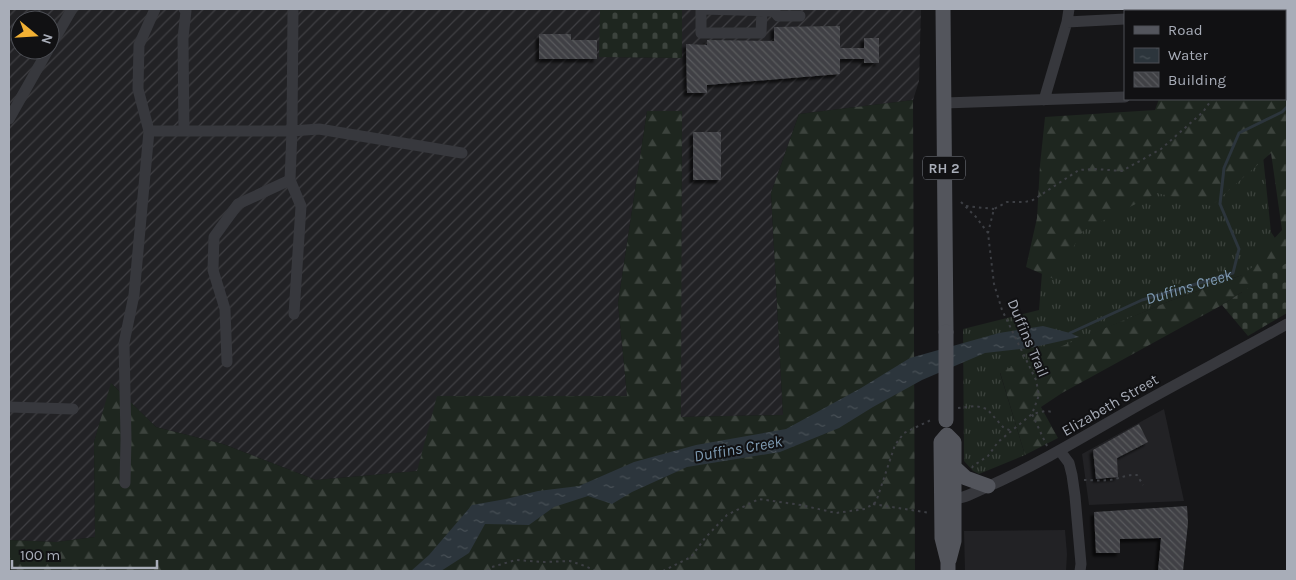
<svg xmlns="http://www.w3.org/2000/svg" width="1296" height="580" viewBox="0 0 1296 580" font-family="Karla,sans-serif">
  <defs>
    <pattern id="industrial-furrows" width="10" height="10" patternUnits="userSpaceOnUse" patternTransform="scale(1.25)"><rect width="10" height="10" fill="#222225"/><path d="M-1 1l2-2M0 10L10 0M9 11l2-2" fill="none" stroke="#3f3f43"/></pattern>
    <pattern id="grass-tufts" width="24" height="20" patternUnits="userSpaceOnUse" patternTransform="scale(1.25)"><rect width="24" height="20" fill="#1e261f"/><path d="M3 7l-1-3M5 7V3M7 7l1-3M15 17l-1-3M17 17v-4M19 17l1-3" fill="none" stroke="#3c433d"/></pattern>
    <pattern id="forest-firs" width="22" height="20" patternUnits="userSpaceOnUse" patternTransform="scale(1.25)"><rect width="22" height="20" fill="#1e261f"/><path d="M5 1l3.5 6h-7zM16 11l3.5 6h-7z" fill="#3c433d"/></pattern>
    <pattern id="cemetery-stones" width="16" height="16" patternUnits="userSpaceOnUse" patternTransform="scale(1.25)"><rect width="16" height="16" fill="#1e261f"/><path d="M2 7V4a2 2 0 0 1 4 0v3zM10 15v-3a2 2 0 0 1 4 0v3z" fill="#3c433d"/></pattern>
    <pattern id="water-ripples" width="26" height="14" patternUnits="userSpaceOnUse" patternTransform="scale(1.25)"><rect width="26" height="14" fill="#2c353c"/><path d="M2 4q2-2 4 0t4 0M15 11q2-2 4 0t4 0" fill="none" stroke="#485056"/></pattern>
    <pattern id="building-back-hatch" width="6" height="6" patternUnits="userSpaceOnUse" patternTransform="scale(1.25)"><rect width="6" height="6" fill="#404145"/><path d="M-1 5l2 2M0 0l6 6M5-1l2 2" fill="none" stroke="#595a5e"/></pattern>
    <filter id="shadow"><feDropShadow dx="-3.5" dy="3.5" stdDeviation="1" flood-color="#0009"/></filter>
  </defs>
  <rect width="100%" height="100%" fill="#161618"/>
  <!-- built -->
  <path fill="#222225" d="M1164,409L1184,501L1089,505L1082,454Z
    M1065,530L1067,554L1066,571H965L964,531Z"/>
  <!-- industrial -->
  <path fill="url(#industrial-furrows)" fill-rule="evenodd" d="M9,9H600V57L681,58L682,9H921L919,81L913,100L799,114L771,193L783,415L680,417L682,111H647L618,303L627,396H438L418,471L316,480L223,444L156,427L112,384L94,442L95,537L56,542L9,540ZM20,20H50V50H20Z"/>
  <!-- grass -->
  <path fill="url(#grass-tufts)" d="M1257,99L1271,232L1287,256V262L1236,277L1170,301L1000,373L1025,455L979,474L973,471L964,461L963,329L1039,310L1044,248Z"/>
  <!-- forest -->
  <path fill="url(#forest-firs)" d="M1179,9H1287V282L1250,295L1242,292L1222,305L1062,393L1041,407L1058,438L1025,455L1000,372L1170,301L1242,275L1259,262V255L1282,230L1271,153L1211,206L1157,193L1083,231L1054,279L1026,267L1037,218L1040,165L1045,117L1155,110L1159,99H1285V11H1179Z
    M913,100L915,571H9V540L56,542L95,537L94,442L111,383L156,427L223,444L316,480L417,471L437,396H627L618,303L647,111H682L681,417L783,415L771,193L799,114Z"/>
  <!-- cemetery -->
  <path fill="url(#cemetery-stones)" d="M600,9H682V58L599,57Z
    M1287,263V313L1248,336L1222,305Z"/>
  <!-- water -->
  <path fill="url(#water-ripples)" d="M1043,326L1070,333L1079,337L1030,348L985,353L922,380L873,407L839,428L780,452L687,467L632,492L612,504L588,496L554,507L529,525L485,524L469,553L441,571H411L429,555L472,505L506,499L538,491L579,486L634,462L696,445L786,429L861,388L910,358L999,333Z"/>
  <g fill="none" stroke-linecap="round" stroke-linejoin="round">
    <!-- stream -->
    <path stroke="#2c353c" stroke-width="3" id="s1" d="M1070,333L1142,300L1233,273L1239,249L1220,204L1224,168L1239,133L1282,112L1287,107"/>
  </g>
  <!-- building -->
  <path fill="url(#building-back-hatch)" filter="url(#shadow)" d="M840,26V48H864V38H879V63H864V59H840V74L707,85V93H687L686,44L707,45V40L774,41V27Z
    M539,34H571V40H597V59H539Z
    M693,132H721V180H693Z
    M1139,424L1148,442L1117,458L1118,477L1096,479L1093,450Z
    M1187,506L1188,523L1183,571H1158L1161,538L1120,539V553H1096L1094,512Z"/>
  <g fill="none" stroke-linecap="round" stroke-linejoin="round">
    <!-- path -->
    <path stroke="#3d3f44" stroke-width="2" stroke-dasharray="2.5 4" stroke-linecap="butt" d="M1264,11L1265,9
      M961,202L976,217L988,233
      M966,206L994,209
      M958,408L976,406L987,409L1003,427L1011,431
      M1047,446L1032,414L1045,411L1054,412
      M972,468L973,466L988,456L998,442L1032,414L1039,395L1036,380L1002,310L994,284L988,233L994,209L1007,202H1025L1033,200L1079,170L1095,169L1122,171L1161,149L1203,112L1212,99
      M1084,480C1092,480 1101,481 1109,480C1119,479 1127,474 1137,475L1143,485
      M873,504L930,513
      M487,571L492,567L516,560L543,562L570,561L585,566L596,571
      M663,571L691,557L705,538L727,515L759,499L801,505L836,513L865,509L876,502L895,445L904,433L933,419"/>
    <!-- minor -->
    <path stroke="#37383d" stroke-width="11" d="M293,9L292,131L319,129L462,153
      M701,9V33H761L762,11
      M702,9L774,11V9
      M774,11L778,16H800
      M1067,22L1069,9
      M50,47L72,9
      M1044,100L1067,22L1125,19
      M944,103L1125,97
      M9,119L48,50
      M149,131L138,89L139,45L155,9
      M184,131L183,38L186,11L184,9
      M290,180L301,206L294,314
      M9,407L73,409
      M1060,451L1069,463L1072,475L1075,496L1081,564L1080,571
      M125,483L126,439L124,343L134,295L149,131H292L290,180L238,204L214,237L213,270L225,309L227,362
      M948,500C962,500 974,492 987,487C1039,464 1088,434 1137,406C1187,378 1237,352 1287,324"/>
    <!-- major -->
    <path stroke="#53555c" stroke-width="15" d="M943,9L946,332
      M947,435L941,442L942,538L948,562V571
      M947,435L954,442V541L949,560
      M954,467L966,478L988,486"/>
    <!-- major-bridge -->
    <path stroke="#53555c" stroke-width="15" d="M946,332V420"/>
  </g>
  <g text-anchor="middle" stroke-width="4" stroke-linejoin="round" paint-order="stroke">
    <!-- shield labels -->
    <rect fill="#111113" stroke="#7b7e86" stroke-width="1" x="923" y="156.5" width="42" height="23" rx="4"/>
    <g font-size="14" font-weight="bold" fill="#a8adb8">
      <text x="944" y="173">RH 2</text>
    </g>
    <!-- street labels -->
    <g font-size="15" fill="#a8adb8" stroke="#111113">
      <text transform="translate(1028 338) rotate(67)" y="5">Duffins Trail</text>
      <text transform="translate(1110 405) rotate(-30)" y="5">Elizabeth Street</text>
    </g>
    <!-- water labels -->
    <g font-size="16" font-style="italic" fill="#7f9bb3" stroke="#111113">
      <text dy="6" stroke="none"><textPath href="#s1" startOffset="128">Duffins Creek</textPath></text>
      <text transform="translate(738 448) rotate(-10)" y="6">Duffins Creek</text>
    </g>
  </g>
  <!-- border -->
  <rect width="1296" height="580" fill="none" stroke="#a8adb8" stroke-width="20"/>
  <!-- legend -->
  <rect x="1124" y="10" width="162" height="90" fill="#111113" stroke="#4d4f55"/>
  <rect x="1134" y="26" width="25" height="8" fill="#53555c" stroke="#4d4f55"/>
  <text x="1168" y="35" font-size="15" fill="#a8adb8">Road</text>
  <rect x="1134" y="48" width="25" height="15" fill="url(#water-ripples)" stroke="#4d4f55"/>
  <text x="1168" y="60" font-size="15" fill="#a8adb8">Water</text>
  <rect x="1134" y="72" width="25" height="15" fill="url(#building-back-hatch)" stroke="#4d4f55"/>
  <text x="1168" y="85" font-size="15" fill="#a8adb8">Building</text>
  <!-- north arrow -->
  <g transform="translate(35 35) rotate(108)"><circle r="24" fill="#111113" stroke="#4d4f55"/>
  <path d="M0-4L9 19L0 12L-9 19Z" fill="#f2b134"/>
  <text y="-8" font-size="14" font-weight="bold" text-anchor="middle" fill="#a8adb8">N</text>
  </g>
  <!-- scale -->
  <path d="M12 560v8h145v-8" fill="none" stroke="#a8adb8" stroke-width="2.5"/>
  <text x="20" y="560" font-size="15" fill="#a8adb8" stroke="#111113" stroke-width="4" paint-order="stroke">100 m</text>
</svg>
